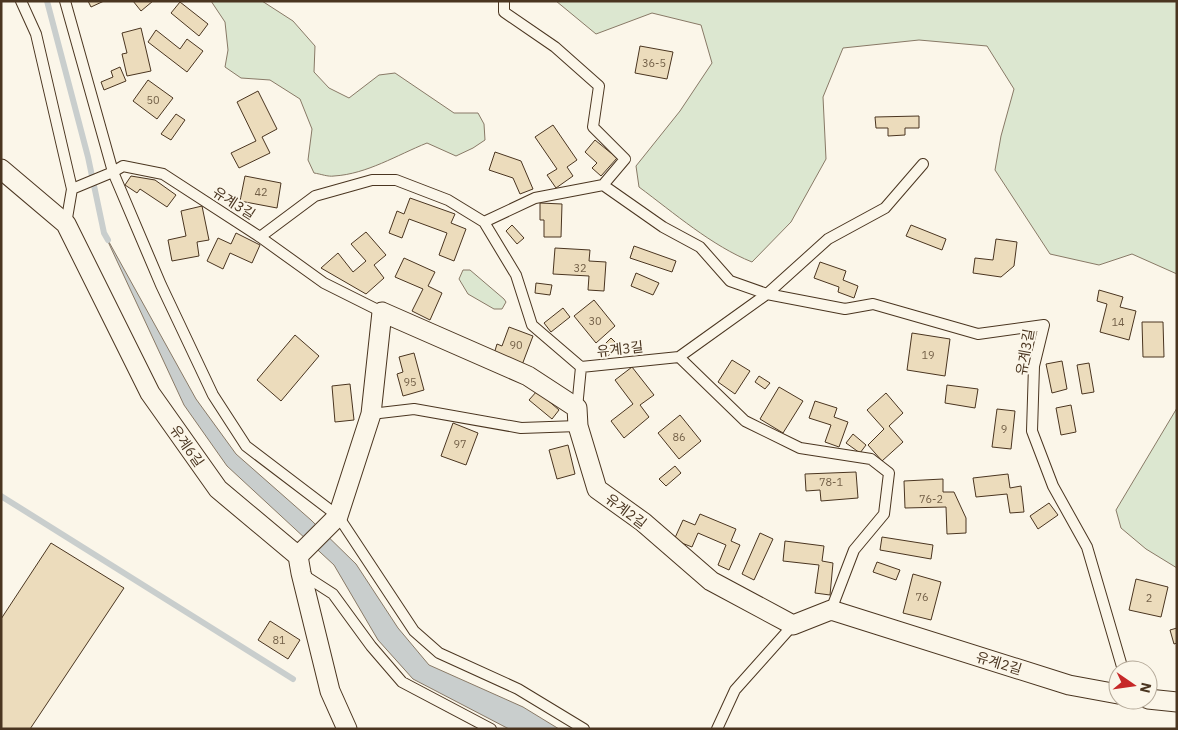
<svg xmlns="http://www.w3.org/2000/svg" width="1178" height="730" viewBox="0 0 1178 730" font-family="'IBM Plex Sans','Noto Sans KR',sans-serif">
  <rect width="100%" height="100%" fill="#fbf6e9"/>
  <!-- green -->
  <path fill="#dce7d0" stroke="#887966" d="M211,1H262L293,21L315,46L314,72L329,88L349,98L379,75L395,73L454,113H478L484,124L485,140L473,148L456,156L427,143C397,155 367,174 334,176C328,177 321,174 314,173L308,160L312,129L300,99L270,80L241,78L225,67L228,50L225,22Z
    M556,1H1177V274L1132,254L1099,265L1050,254L995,170L1001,136L1014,89L987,46L919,40L843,48L823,97L826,159L791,222L752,262C712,246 674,213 639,187L636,166L680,111L712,63L701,25L652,13L596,34Z
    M463,270H470L504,299L506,302L502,309H494L468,294L459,279Z
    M1177,408V568L1146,549L1121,528L1116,510Z"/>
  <!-- water -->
  <path fill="#c9cecd" stroke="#887966" d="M104,233L196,399L236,454L311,520L356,564L398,628L429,665L523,707L559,729H509L413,679L378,640L334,565L227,466L184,405Z"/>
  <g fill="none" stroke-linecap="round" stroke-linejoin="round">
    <!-- stream -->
    <path stroke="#c9cecd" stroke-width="6" d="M47,1L88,157L104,233L108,240
      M1,496L293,679"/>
  </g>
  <!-- building -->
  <path fill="#ecdcbc" stroke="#4a3520" d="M88,1H104L91,7Z
    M133,1H153L141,11Z
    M180,2L208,24L199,36L171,13Z
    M141,28L151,71L127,76L122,54L127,53L122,33Z
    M156,30L180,49L187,39L203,51L187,72L148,42Z
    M640,46L673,52L667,79L635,73Z
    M120,67L126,81L104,90L101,82L113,77L111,71Z
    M148,80L173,98L157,119L133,101Z
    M258,91L277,129L262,137L270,153L239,168L231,153L256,141L237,102Z
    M176,114L185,120L171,140L161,134Z
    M919,116V128H905V135L888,136V128H876L875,117Z
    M553,125L577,160L567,167L573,176L556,188L547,175L557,169L535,137Z
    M595,140L617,158L601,176L592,168L597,163L585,152Z
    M495,152L521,161L533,189L520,194L513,178L489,170Z
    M131,176L155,180L176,195L167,207L140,189L137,193L125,185Z
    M245,176L281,183L277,208L240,201Z
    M410,198L455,214L451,223L466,229L454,261L439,255L447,233L409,219L402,238L389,233L397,211L404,214Z
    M540,203L562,204L561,237H544V220H540Z
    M202,206L209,240L197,242L199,256L172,261L168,240L186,236L181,211Z
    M512,225L524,238L517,244L506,231Z
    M911,225L946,239L942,250L906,236Z
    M366,232L386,255L374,265L384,278L366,294L321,268L338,253L353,272L366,261L351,244Z
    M236,233L260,245L252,263L230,253L223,269L207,261L218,238L231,244Z
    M996,239L1017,242L1014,266L1001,277L973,273L975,258L993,260Z
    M634,246L676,261L672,272L630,258Z
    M555,248L590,250L589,261L606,262L604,291L588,290L589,276L553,274Z
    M404,258L435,272L428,286L442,293L430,320L412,311L423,289L395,277Z
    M820,262L846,271L843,280L858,286L854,298L838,292L839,287L814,278Z
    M636,273L659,283L653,295L631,286Z
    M536,283L552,285L550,295L535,293Z
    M1099,290L1123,297L1120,307L1136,311L1129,340L1100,332L1107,304L1097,301Z
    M594,300L615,326L596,343L574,316Z
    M563,308L570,317L551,332L544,323Z
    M1142,322H1163L1164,357H1143Z
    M509,327L533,336L522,365L494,354L497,344L502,346Z
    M912,333L950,339L945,376L907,370Z
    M295,335L319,356L281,401L257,380Z
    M611,338L619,346L608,356L601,348Z
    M414,353L424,390L403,396L397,374L403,372L399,357Z
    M732,360L750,371L735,394L718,382Z
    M1062,361L1067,389L1052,393L1046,364Z
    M1089,363L1094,392L1082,394L1077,365Z
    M632,367L654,395L640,405L649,417L624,438L611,421L633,404L615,380Z
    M759,376L770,383L765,389L755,382Z
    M350,384L354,420L335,422L332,386Z
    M947,385L978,389L975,408L945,403Z
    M779,387L803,401L783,433L760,419Z
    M537,391L559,410L552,419L529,400Z
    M886,393L903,413L889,426L903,442L882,461L868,445L884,429L867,410Z
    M815,401L837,408L834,417L848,422L839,447L825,442L831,425L809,418Z
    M1071,405L1076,432L1061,435L1056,408Z
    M997,409L1015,411L1011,449L992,447Z
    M680,415L701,441L679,459L658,433Z
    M453,423L478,433L466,465L441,456Z
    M853,434L866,445L860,453L846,443Z
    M568,445L575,474L557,479L549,450Z
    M675,466L681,473L666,486L659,479Z
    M856,472L858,498L821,501L820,490L806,491L805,474Z
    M1008,474L1010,488L1021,486L1024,512L1010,513L1007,494L976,497L973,478Z
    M943,479V492H954L966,518V533L947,534L946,507L905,508L904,481Z
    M1049,503L1058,515L1038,529L1030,516Z
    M700,514L736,529L731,541L740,545L729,570L718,565L726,545L698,533L692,547L674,540L683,520L695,525Z
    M760,533L773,539L754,580L742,574Z
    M882,537L933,545L931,559L880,550Z
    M785,541L824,546L822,561L833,563L830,595L815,593L819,565L783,561Z
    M51,543L124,588L30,729H1V619Z
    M877,562L900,570L896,580L873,572Z
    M913,574L941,582L931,620L903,613Z
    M1136,579L1168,587L1161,617L1129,610Z
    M270,621L300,640L288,659L258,640Z
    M1177,628V643L1174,644L1170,630Z"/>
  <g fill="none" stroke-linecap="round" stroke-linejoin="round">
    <defs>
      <path id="lane" d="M21,1L36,34L72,189L66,224
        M65,1L113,172L123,166L163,174L260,237L315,196L372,180H396L448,200L484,222L516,275L532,325L581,367L679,357L767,294L845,309L873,304L978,334L1044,325L1034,366L1032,431L1053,486L1087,547L1123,670
        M504,1V12L555,47L599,86L593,127L625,159L603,185
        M72,189L113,172L161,285L213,395L246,446L338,516L414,631L439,653L518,689L584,729
        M484,222L535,198L603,185L663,227L700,247L730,281L767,294L828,239L885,208L923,164
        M260,237L324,283L382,312
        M679,357L745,421L800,448L871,459L889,473L884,514L854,550L831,610
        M577,408L581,367
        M371,414L414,409L521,428L578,426
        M302,574L333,594L371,646L402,682L491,729
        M717,729L735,690L793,625"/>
      <path id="street" d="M1,169L66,224L150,393L218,489L298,556L301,573L330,691L347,729
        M298,556L338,516L371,414L382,312L528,376L577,408L578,426L597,489L643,522L711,581L793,625L831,610L1069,685L1118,694
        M1148,699L1177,702"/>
    </defs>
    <!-- lane casing -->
    <use href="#lane" stroke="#4a3520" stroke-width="12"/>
    <!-- street casing -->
    <use href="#street" stroke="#4a3520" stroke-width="21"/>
    <!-- lane -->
    <use href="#lane" stroke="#fbf6e9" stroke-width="10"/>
    <!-- street -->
    <use href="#street" stroke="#fbf6e9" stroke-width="19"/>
  </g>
  <g text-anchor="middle" stroke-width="4" stroke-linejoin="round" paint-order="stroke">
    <!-- number labels -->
    <g font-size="11" fill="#725f47">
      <text x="654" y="67">36-5</text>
      <text x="153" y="104">50</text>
      <text x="261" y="196">42</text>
      <text x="580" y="272">32</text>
      <text x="595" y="325">30</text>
      <text x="1118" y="326">14</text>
      <text x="516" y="349">90</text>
      <text x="928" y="359">19</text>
      <text x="410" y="386">95</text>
      <text x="1004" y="433">9</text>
      <text x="679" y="441">86</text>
      <text x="460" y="448">97</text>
      <text x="831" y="486">78-1</text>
      <text x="931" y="503">76-2</text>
      <text x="922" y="601">76</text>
      <text x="1149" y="602">2</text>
      <text x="279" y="644">81</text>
    </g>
    <!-- street labels -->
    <g font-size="14" fill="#4a3520" stroke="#fbf6e9">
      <text transform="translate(234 203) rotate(33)" y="5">유계3길</text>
      <text transform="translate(620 349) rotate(-6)" y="5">유계3길</text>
      <text transform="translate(1025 352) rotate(-80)" y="5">유계3길</text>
      <text transform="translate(187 446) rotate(55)" y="5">유계6길</text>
      <text transform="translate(626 511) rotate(37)" y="5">유계2길</text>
      <text transform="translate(999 663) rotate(17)" y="5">유계2길</text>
    </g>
  </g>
  <!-- border -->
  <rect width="1178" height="730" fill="none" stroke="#4a3520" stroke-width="5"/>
  <!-- north arrow -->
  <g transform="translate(1133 685) rotate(103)"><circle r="24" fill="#fbf6e9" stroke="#b4a999"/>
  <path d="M0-4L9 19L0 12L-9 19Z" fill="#c62828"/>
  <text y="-8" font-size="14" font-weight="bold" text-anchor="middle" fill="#4a3520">N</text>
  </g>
</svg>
